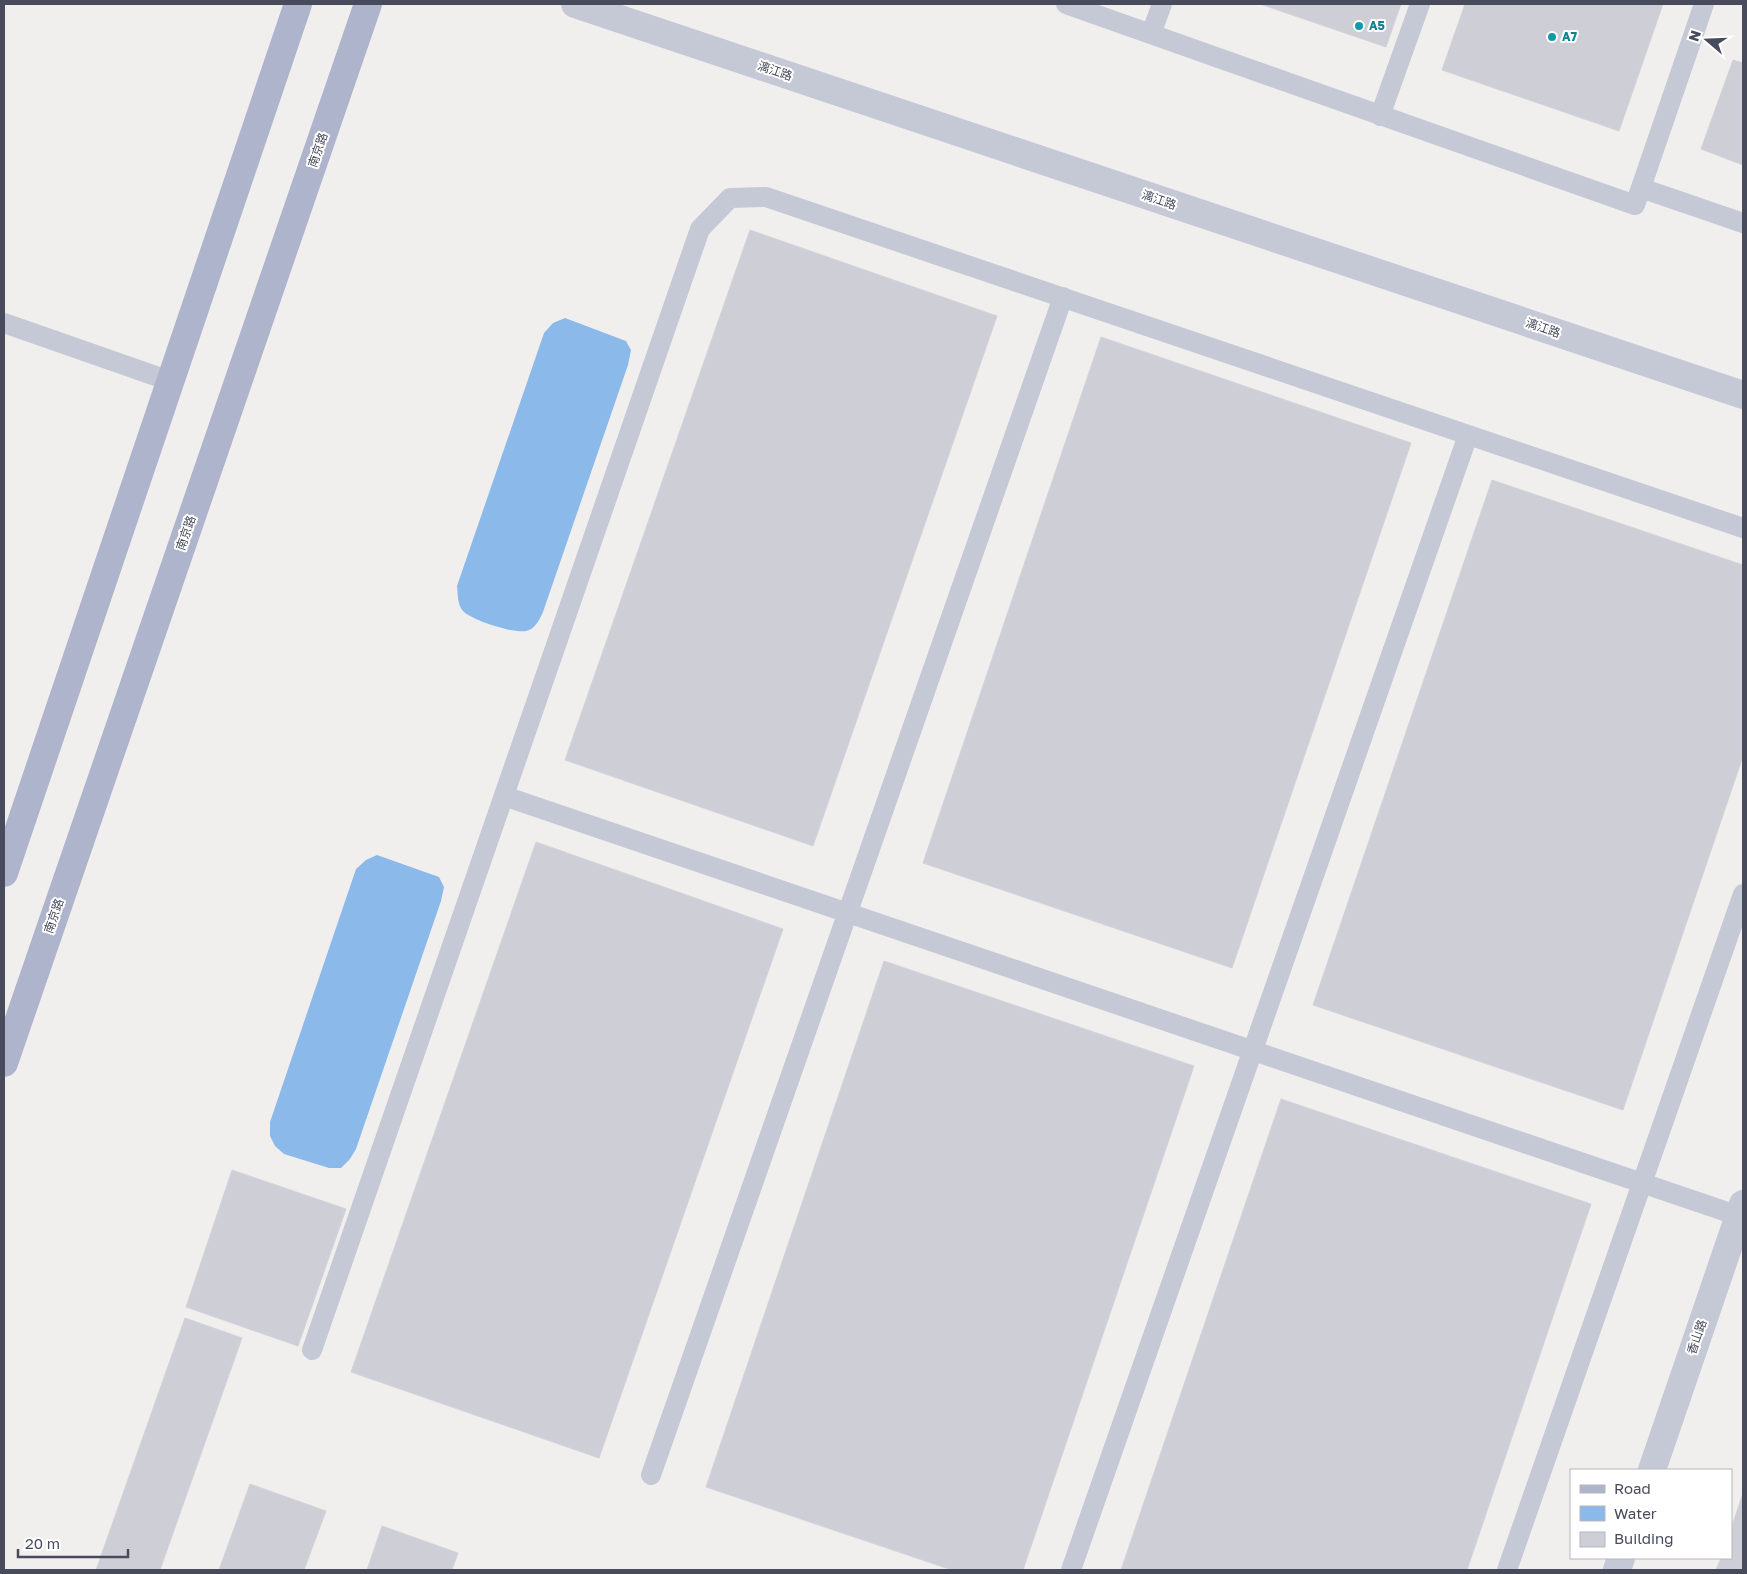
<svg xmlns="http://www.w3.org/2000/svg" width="1747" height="1574" viewBox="0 0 1747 1574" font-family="'Golos Text','Noto Sans SC',sans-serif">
  <rect width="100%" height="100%" fill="#f1efee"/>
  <!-- water -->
  <path fill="#8bb9ea" d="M565,318L626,341L631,350L628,365L543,612C540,619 536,627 529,630C519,636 471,620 463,611C457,604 458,594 457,586L544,333L553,323Z
    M377,855L439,877L444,887L441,901L356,1149L350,1159L341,1168H329L284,1154L275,1146L270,1136V1122L356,869L366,860Z"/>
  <!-- building -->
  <path fill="#cecfd6" stroke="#d2d2da" d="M1260,4H1401L1386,47Z
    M1465,4H1663L1619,131L1442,70Z
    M1733,60L1743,63V165L1701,149Z
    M750,230L997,316L813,846L565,760Z
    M1101,337L1411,443L1232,968L923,863Z
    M1492,480L1743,565V756L1623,1110L1313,1005Z
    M536,842L783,929L599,1458L351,1372Z
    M884,961L1194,1066L1023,1570H952L706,1487Z
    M1281,1099L1591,1204L1467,1570H1121Z
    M232,1170L346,1209L298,1346L186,1307Z
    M185,1318L242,1338L160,1570H96Z
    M250,1484L326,1511L304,1570H219Z
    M1743,1493V1570H1716L1721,1558H1731V1529Z
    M382,1526L458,1553L452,1570H367Z"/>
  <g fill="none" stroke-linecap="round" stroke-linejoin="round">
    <!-- service -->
    <path stroke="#c5c8d5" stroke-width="20" d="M1066,4L1635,205L1704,4
      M1151,34L1162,4
      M1380,116L1420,4
      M1641,188L1743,223
      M4,323L170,381
      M504,796L1739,1216
      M312,1350L700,229L730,198L766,197L1743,528
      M651,1475L1063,297
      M1071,1570L1468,435
      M1507,1570L1743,894"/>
    <!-- tertiary -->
    <path stroke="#c5c8d5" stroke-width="28" d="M575,4L1743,395
      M1652,1470L1743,1204
      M1617,1570L1621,1558"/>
    <!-- primary -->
    <path stroke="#aeb4cc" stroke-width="28" d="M4,873L298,4
      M4,1063L368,4"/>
  </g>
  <!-- markers -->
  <g fill="#0f9aa8" stroke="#fff" stroke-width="2">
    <circle cx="1359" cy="26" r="5"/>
    <circle cx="1552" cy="37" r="5"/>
  </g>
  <g text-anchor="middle" stroke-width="4" stroke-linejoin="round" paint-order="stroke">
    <!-- culture labels -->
    <g font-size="12" font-weight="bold" fill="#0d838f" stroke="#fff" text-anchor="start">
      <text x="1369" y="30">A5</text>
      <text x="1562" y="41">A7</text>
    </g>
    <!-- street labels -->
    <g font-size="12" fill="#474b5b" stroke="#fff">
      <text transform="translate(775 71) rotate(19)" y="4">漓江路</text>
      <text transform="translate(318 150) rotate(-71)" y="4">南京路</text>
      <text transform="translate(1159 200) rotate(19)" y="4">漓江路</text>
      <text transform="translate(1543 328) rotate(19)" y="4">漓江路</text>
      <text transform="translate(186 533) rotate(-71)" y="4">南京路</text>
      <text transform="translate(54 916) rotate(-71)" y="4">南京路</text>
      <text transform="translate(1697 1337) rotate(-71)" y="4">香山路</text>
    </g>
  </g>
  <!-- border -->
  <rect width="1747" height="1574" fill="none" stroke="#474b5b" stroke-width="10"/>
  <!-- legend -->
  <rect x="1570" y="1469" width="162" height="90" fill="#ffffff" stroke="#b5b7bd"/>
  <rect x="1580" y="1485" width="25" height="8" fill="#aeb4cc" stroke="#b5b7bd"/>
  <text x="1614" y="1494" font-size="15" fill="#474b5b">Road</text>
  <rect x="1580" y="1506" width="25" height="15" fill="#8bb9ea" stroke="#b5b7bd"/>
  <text x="1614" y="1519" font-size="15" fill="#474b5b">Water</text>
  <rect x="1580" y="1532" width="25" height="15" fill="#cecfd6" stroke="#b5b7bd"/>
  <text x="1614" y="1544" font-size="15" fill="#474b5b">Building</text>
  <!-- north arrow -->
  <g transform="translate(1707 40) rotate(289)" stroke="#ffffff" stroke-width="4" paint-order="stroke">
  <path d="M0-4L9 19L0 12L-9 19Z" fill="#474b5b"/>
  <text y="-8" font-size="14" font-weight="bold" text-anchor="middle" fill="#474b5b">N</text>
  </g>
  <!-- scale -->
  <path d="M18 1549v8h110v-8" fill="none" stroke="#474b5b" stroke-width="2.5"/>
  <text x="25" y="1549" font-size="15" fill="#474b5b" stroke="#ffffff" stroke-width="4" paint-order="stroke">20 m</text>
</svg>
